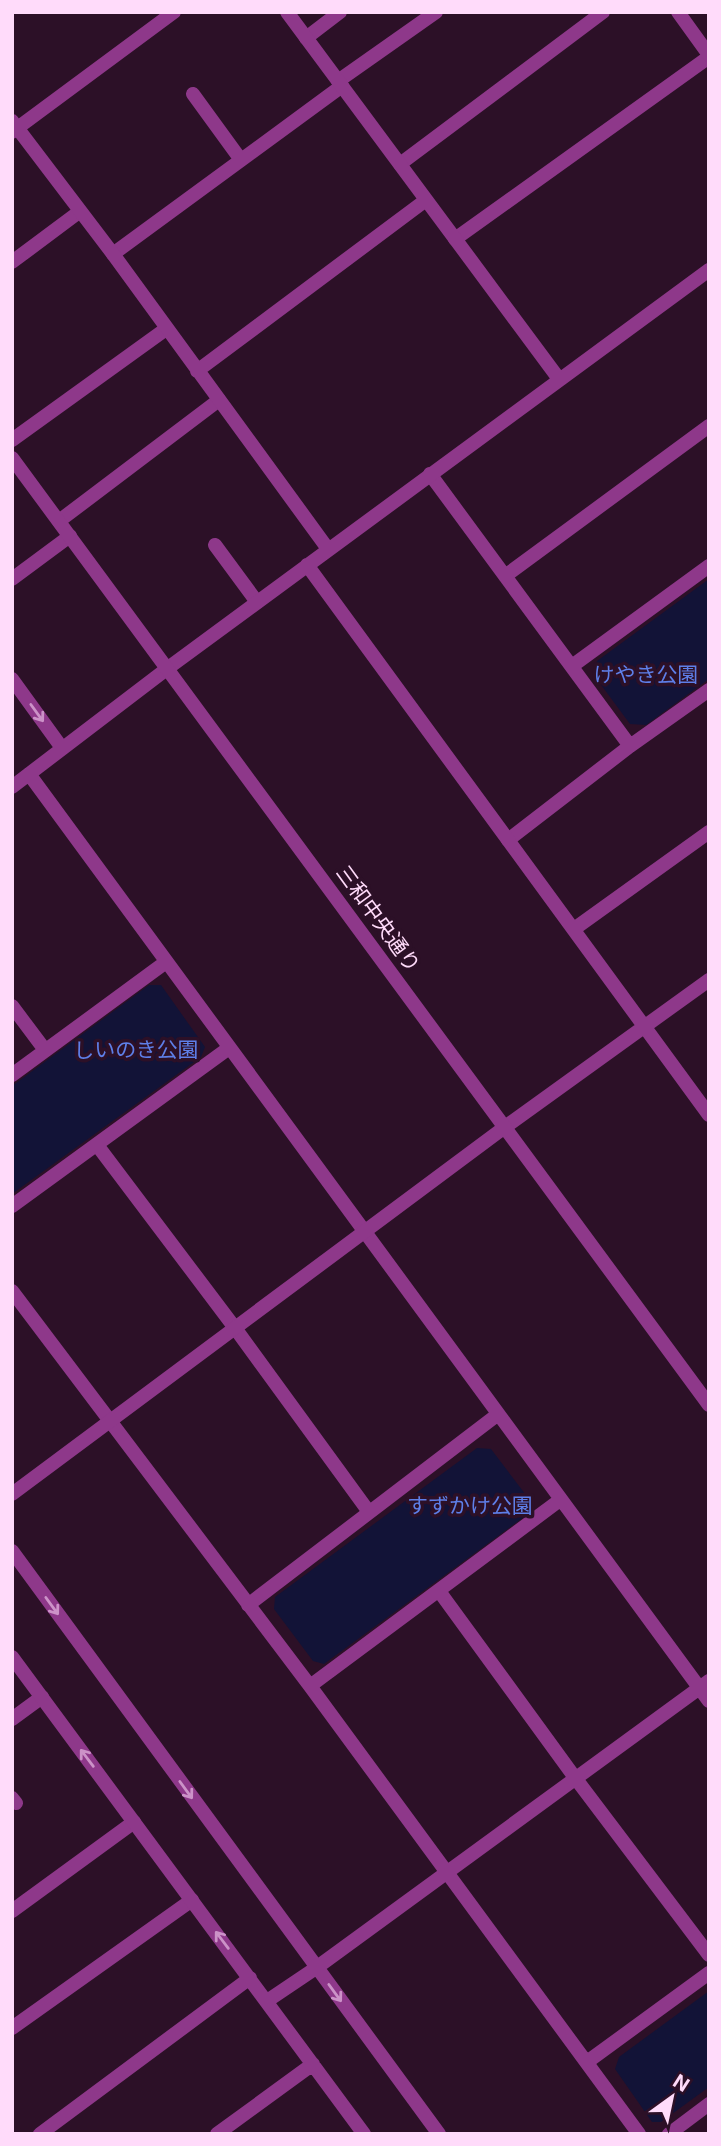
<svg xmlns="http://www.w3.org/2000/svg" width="721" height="2146" viewBox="0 0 721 2146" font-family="Inter,'Noto Sans JP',sans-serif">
  <rect width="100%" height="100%" fill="#2c1027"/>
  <!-- green -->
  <path fill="#121337" d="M709,579V679L646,725L630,724L593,674L597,661Z
    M149,985H161L205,1047L201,1057L12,1194V1086Z
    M477,1448L491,1449L532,1503L528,1514L324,1664L313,1661L274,1609L275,1597Z
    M709,1991V2087L661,2122H652L615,2069L619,2057Z"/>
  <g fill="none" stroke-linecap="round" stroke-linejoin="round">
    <!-- service -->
    <path stroke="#8e388a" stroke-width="14" d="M306,38L340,12
      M338,81L436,12
      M193,94L241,160
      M400,164L603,12
      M455,239L709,57
      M113,254L342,86
      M12,262L79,212
      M12,440L166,329
      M430,474L630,746
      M59,521L219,400
      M215,545L257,602
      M505,576L709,426
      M12,579L70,536
      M572,666L709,566
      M508,840L630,746L709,690
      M12,1719L42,1697
      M12,1911L134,1822
      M12,2028L192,1900"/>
    <!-- minor -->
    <path stroke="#8e388a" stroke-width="14" d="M287,12L559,379
      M678,12L709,55
      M12,121L113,254L328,549
      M12,132L174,12
      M197,371L426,200
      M307,565L709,1115
      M12,679L62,748
      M29,774L709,1701
      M12,787L168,668L709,270
      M574,929L709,832
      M12,1006L45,1050
      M12,1075L166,962
      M505,1127L709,980
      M97,1145L235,1328L369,1512
      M12,1206L229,1048
      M12,1291L310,1686L639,2134
      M12,1551L439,2134
      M439,1591L576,1779L709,1955
      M248,1605L497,1415
      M12,1657L364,2134
      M310,1686L560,1500
      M12,1798L16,1803
      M267,2001L316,1968L709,1681
      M587,2062L709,1973
      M40,2134L250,1978
      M217,2134L313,2064
      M669,2134L709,2104"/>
    <!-- tertiary -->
    <path stroke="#8e388a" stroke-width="14" d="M12,458L709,1405
      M12,1494L505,1127"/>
  </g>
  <!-- one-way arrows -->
  <defs><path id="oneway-shaft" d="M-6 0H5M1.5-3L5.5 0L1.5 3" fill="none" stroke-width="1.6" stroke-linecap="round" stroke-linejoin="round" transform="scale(1.75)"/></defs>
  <g stroke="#cc92c8">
    <use href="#oneway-shaft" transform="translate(37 713) rotate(54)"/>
    <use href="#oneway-shaft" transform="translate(52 1606) rotate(54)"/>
    <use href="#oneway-shaft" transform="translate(87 1758) rotate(-127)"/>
    <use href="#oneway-shaft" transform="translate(186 1790) rotate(54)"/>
    <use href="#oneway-shaft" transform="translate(222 1940) rotate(-127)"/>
    <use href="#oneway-shaft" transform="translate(335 1993) rotate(54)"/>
  </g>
  <g text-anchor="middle" stroke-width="7" stroke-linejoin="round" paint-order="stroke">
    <!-- park labels -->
    <g font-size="21" fill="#5e7fe8" stroke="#2c1027">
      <text x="646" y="682">けやき公園</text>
      <text x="136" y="1057">しいのき公園</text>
      <text x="470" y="1513">すずかけ公園</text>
    </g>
    <!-- street labels -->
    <g font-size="21" fill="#ffdbfa" stroke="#2c1027">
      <text transform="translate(378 919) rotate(54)" y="7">三和中央通り</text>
    </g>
  </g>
  <!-- border -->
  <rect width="721" height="2146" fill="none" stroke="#ffdbfa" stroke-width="28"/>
  <!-- north arrow -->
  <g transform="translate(672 2097) rotate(33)" stroke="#2c1027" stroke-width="5" paint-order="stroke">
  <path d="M0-5L12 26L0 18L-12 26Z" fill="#ffdbfa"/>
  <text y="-10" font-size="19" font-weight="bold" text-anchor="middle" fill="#ffdbfa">N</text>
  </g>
</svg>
